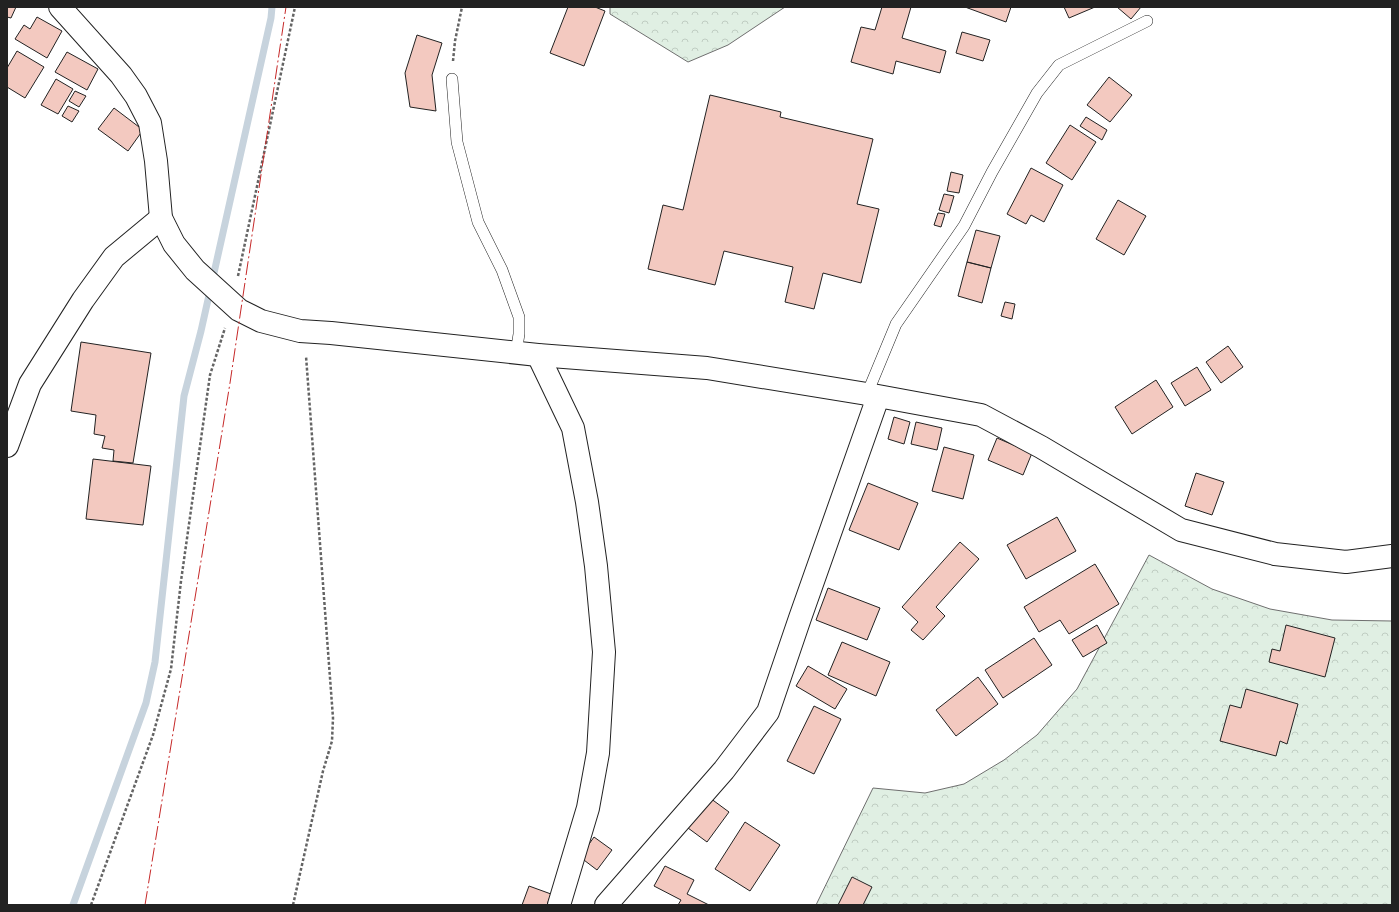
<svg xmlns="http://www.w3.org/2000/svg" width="1399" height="912" viewBox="0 0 1399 912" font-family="Manrope,sans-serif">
  <defs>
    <pattern id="forest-crowns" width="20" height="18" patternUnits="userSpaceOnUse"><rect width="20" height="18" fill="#e0efe3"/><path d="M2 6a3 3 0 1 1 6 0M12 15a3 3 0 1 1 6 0" fill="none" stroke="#c0cdc2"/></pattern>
  </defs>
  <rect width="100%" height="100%" fill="#fff"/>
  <!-- forest -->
  <path fill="url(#forest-crowns)" stroke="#6f6f6f" d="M610,7H785L728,45L688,62L610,14Z
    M1149,555L1212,589L1270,609L1332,620L1392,621V905H816L873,788L925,793L964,784L1004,760L1037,735L1077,689Z"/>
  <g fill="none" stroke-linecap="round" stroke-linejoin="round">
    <!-- stream -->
    <path stroke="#c7d3dd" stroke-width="7" d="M73,905L146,703L155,662L184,396L201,331L271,18L272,7"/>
  </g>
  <!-- building -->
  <path fill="#f3c9c0" stroke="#222" d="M7,7H16L11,18L7,17Z
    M568,7H595L605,11L584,66L550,53Z
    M882,7H911L902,38L946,51L940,73L896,61L893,74L851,62L861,27L875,30Z
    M965,7H1011L1006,22Z
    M1064,7H1095L1069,18Z
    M1117,7H1141L1131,19Z
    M37,17L62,31L47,58L15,39L24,25L30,29Z
    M962,32L990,40L983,61L956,53Z
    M417,35L442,43L432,75L436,111L410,107L405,73Z
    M17,51L44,67L25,98L7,87V68Z
    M67,52L98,69L87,90L55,72Z
    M1109,77L1132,95L1110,122L1087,105Z
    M56,79L73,89L58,114L41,105Z
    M75,91L86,96L79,107L69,101Z
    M710,95L781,112L780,117L873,139L857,204L879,209L861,283L823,273L814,309L785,302L793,267L724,251L715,285L648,269L663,205L683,210Z
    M68,106L79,111L72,122L62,116Z
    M114,108L143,130L128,151L98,129Z
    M1086,117L1107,130L1102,140L1080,126Z
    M1070,125L1096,142L1072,180L1046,163Z
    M1031,168L1063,185L1044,222L1031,215L1026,224L1007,214Z
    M951,172L963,175L959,193L947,191Z
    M944,194L954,196L949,213L939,210Z
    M1118,200L1146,216L1124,255L1096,239Z
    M938,213L945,214L941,227L934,225Z
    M976,230L1000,236L991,268L967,262Z
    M967,262L991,268L982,303L958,296Z
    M1005,302L1015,304L1012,319L1001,316Z
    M81,342L151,353L133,463L113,461L114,450L102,448L105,436L94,434L96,415L71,411Z
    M1228,346L1243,367L1221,383L1206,362Z
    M1197,367L1211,390L1185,406L1171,383Z
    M1156,380L1173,407L1132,434L1115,407Z
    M894,417L910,422L904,444L888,439Z
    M916,422L942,428L937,450L911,444Z
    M997,438L1032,453L1023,475L988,460Z
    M944,447L974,455L963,499L932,491Z
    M93,459L151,466L143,525L86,519Z
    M1196,473L1224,482L1212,515L1185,506Z
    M868,483L918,503L899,550L849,530Z
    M1057,517L1076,551L1026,579L1007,545Z
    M960,542L979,559L936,607L945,616L923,640L911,630L918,622L902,607Z
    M1095,564L1119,604L1069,634L1060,620L1039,632L1024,607Z
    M828,588L880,608L867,640L816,620Z
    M1097,625L1107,643L1083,657L1072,640Z
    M1286,625L1335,638L1325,677L1269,662L1272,649L1280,651Z
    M1034,638L1052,665L1003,698L985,670Z
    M842,642L890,662L876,696L828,675Z
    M808,666L847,689L835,709L796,686Z
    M978,677L998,704L956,736L936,710Z
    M1246,689L1298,704L1287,744L1280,741L1276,756L1220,741L1230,705L1241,708Z
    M814,706L841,719L814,774L787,761Z
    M710,798L729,812L707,842L688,828Z
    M745,822L780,845L750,891L715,869Z
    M594,837L612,850L597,870L580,857Z
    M665,866L694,880L687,894L709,905H678L681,900L654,886Z
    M852,877L872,887L863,905H838Z
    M529,886L551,894L547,905H522Z"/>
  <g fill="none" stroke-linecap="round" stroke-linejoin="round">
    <defs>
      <path id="lane" d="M452,79L457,142L478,222L502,270L519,317V334L516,353
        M867,394L896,324L964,226L992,172L1037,93L1059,65L1147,21"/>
      <path id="street" d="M538,355L573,428L587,502L596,566L604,652L598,753L588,808L559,905
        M867,394L981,415L1041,447L1181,530L1275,554L1346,562L1392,556
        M7,446L30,384L83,300L114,257L161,218"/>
      <path id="secondary" d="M60,7L121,75L136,96L150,123L156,161L161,218L174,244L195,270L239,310L261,321L300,331L331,333L538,355L707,368L867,394
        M606,905L724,770L768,712L800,618L878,397"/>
    </defs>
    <!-- lane casing -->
    <use href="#lane" stroke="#222" stroke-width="12"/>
    <!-- street casing -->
    <use href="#street" stroke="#222" stroke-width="24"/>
    <!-- secondary casing -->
    <use href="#secondary" stroke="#222" stroke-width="24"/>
    <!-- path -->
    <path stroke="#646464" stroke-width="2.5" stroke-dasharray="3 2" stroke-linecap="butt" d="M453,61L455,41L462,7
      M238,276L295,7
      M91,905L153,735L171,669L181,581L210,375L225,328
      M293,905L323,771L332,741L333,718L306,356"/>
    <!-- lane -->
    <use href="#lane" stroke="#fff" stroke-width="11"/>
    <!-- street -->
    <use href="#street" stroke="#fff" stroke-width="22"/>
    <!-- secondary -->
    <use href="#secondary" stroke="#fff" stroke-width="22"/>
    <!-- power -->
    <path stroke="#c62828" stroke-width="1" stroke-dasharray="14 3 2 3" stroke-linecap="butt" d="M145,905L230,383L286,7"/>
  </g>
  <!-- border -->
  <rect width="1399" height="912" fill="none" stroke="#222222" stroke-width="16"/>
</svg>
